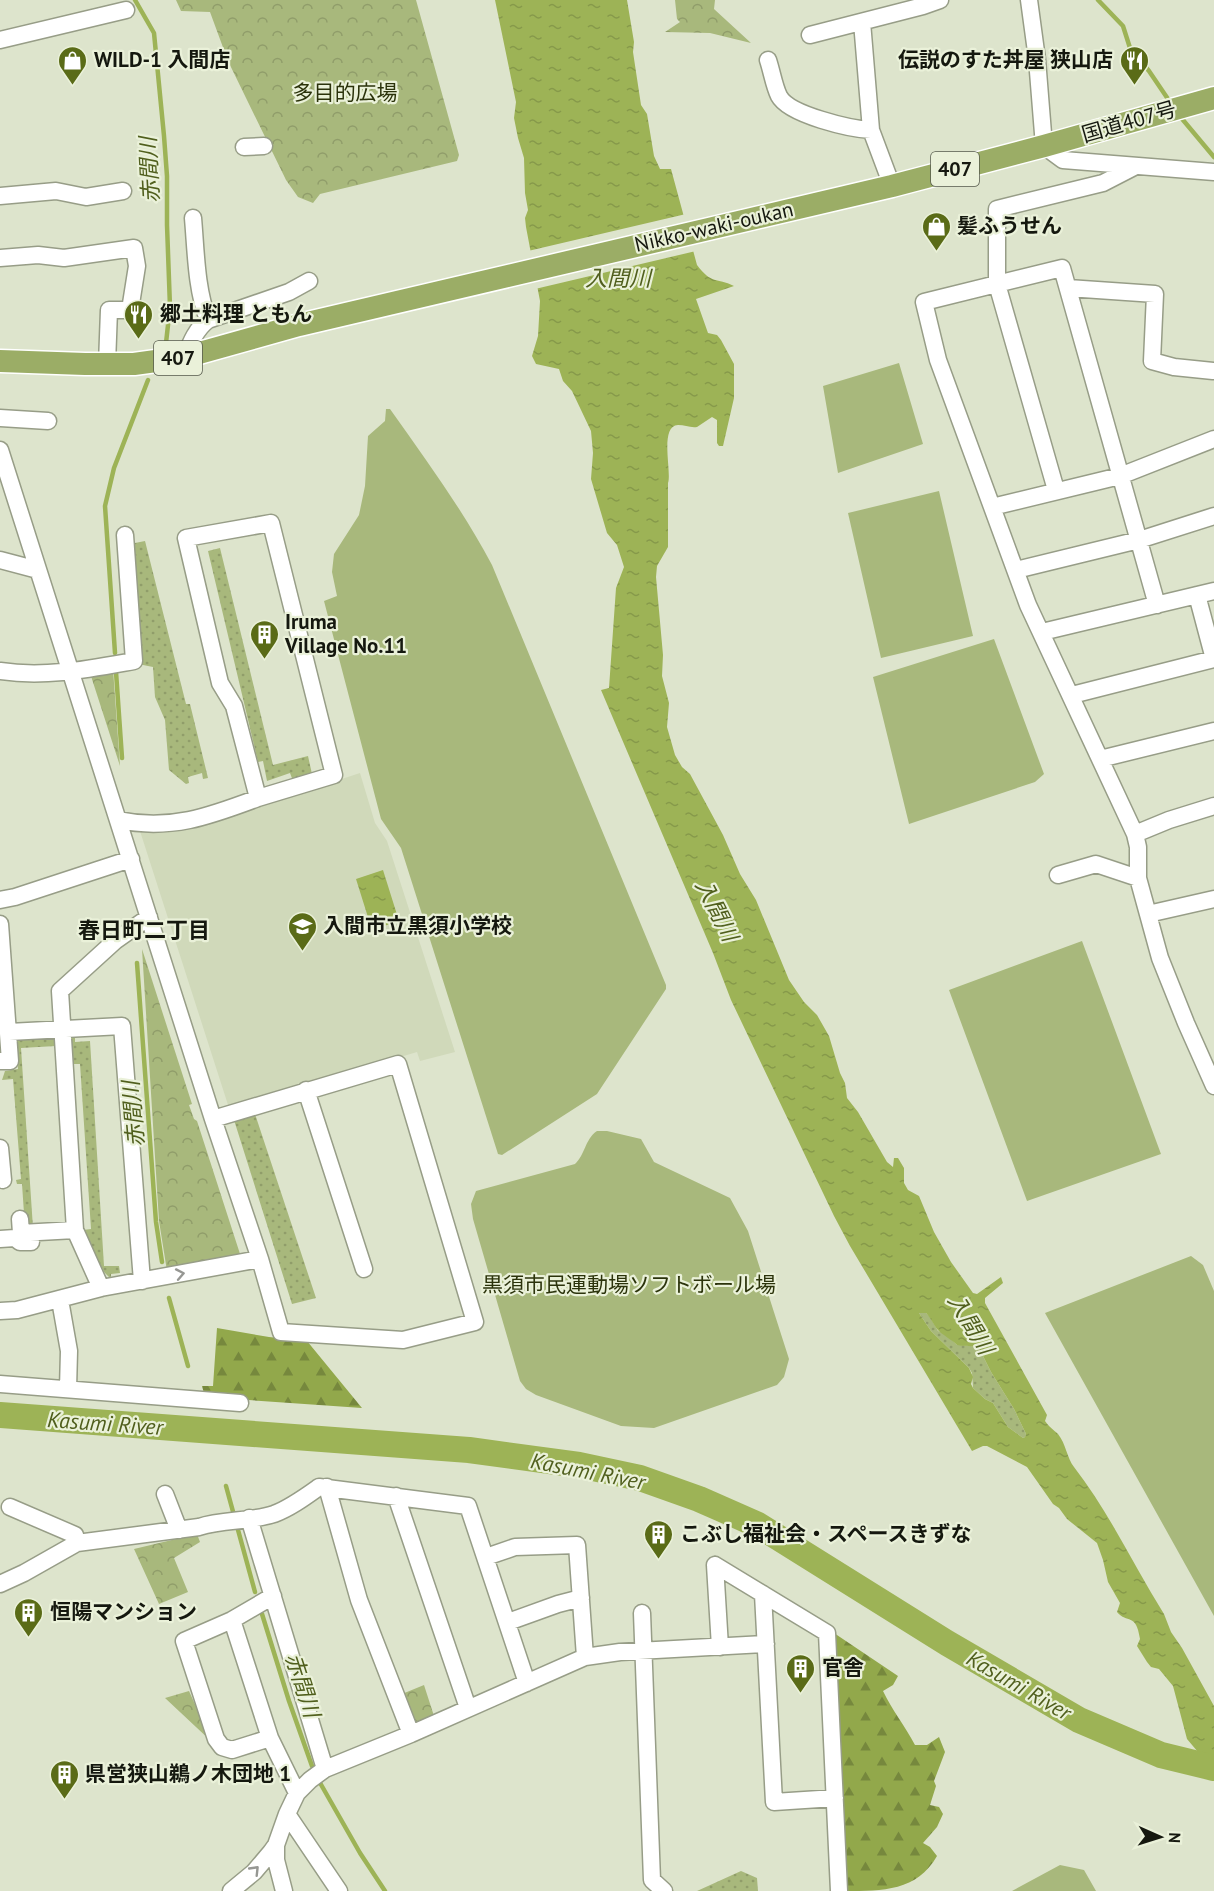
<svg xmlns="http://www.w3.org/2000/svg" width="1214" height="1891" viewBox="0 0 1214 1891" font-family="'PT Sans','Noto Sans JP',sans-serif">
  <defs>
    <pattern id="grass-dots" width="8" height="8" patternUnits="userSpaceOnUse" patternTransform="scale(1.5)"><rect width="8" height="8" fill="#a8b87c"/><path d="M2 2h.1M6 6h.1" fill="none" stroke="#909d6a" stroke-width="1.8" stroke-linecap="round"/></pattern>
    <pattern id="forest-firs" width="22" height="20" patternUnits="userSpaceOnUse" patternTransform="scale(1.5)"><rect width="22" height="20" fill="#92a84b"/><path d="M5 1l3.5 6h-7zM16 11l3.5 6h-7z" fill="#76883d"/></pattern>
    <pattern id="park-crowns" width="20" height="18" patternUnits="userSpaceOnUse" patternTransform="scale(1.5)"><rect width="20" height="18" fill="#a8b87c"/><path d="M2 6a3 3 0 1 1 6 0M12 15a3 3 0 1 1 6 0" fill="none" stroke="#909d6a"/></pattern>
    <pattern id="water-ripples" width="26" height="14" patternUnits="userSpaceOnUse" patternTransform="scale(1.5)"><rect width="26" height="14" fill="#9db356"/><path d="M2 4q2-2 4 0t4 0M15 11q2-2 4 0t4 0" fill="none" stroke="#86994a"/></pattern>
  </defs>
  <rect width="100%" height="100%" fill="#dde4cc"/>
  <!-- built -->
  <path fill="#d0d9ba" d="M360,773L375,823L387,841L455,1052L420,1061L417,1052L229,1108L140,831L203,825Z"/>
  <!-- grass -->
  <path fill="url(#grass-dots)" d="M145,541L186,704H190L208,778L203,779L202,773L188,777L189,783L186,784L169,770L165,720L155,697L153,667L138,664L130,544Z
    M220,548L273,765L308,756L312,774L293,781L290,773L267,781L263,761L258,762L208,551Z
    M55,1035L56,1046L21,1048L33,1228H25L22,1184H17L16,1180L21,1179L13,1079L2,1080L5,1071L18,1069L16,1043L18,1039Z
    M72,1037H75V1042L90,1041L104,1266H119L120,1273L111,1274V1279L104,1272L83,1230L91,1229L80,1064H70L69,1043Z
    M255,1114L316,1298L292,1304L234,1120Z
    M919,1313H926L930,1317L938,1331L946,1334L957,1345C964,1345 975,1345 980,1350L991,1372L1014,1409L1026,1434L1025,1437L1023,1438L1008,1427L993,1403L985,1399L973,1388L972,1373L969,1368L931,1331Z
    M741,1871L757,1878L758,1891H697Z"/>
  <!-- forest -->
  <path fill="url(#forest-firs)" d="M217,1328L269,1337L307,1341L362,1408L205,1397L202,1386H213Z
    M831,1631L898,1676L893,1685L883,1691C892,1710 905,1726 915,1745H927L939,1737L945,1752L934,1781L936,1786L930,1805L939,1807L943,1814L937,1827L923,1843L930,1847L937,1856C917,1891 883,1891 845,1891Z"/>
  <!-- park -->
  <path fill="url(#park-crowns)" d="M176,0H416L459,155L457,161L320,194L313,203L298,197L286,180L228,61L210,12L181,11Z
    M675,0H715L714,9L751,43L710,33L665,32L680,22L677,19Z
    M113,669L120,766L90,673Z
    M142,949L192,1104L189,1105L194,1119L197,1121L241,1257L167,1271L159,1221Z
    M197,1534L200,1542L174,1558L188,1592L159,1604L134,1549Z
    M424,1685L434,1716L413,1725L402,1694Z
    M189,1691L212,1742L165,1698Z"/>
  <!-- garden -->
  <path fill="#a8b87c" d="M899,363L923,444L838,473L823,386Z
    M386,409H390C426,460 463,510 492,565L666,985V989L597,1094L502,1155L498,1154L401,848L381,819L324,601L337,596L332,572L334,554L359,515L365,486L368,436L385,421Z
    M939,491L973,636L881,658L848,513Z
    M994,639L1044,774L1035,782L909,824L873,677Z
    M1082,941L1161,1154L1027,1201L949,990Z
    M597,1131H607L641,1139L654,1162L730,1198L748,1231L789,1359L784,1377L777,1385L654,1428L621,1426L536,1395L526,1389L520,1381L473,1219L471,1204L476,1191L575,1164C585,1155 585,1139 597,1131Z
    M1191,1256L1203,1265L1214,1291V1616L1045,1313Z
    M1060,1865L1084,1870L1096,1891H1012Z"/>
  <!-- water -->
  <path fill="url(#water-ripples)" fill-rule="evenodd" d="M495,0H627L634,42L633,52L641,105L647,114L654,156L660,169H671L697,265C712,285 716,277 734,286L696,299L708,333L717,335L721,340L734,364V398L723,446H719L717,443V420L712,417L697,427C690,428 685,425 678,425C659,426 672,472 668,483V547L657,566L656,577L663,655L662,676L669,703L667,727L675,755L682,767L690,774L723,835L740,874L756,900L789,980L804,1002L817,1015L829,1036L840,1073L845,1083L847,1098L858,1112L887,1162L893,1167L894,1158H898L904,1168V1183L908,1190L919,1196L934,1232L951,1262L973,1293L977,1294L1001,1277L1003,1283L985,1298V1303L1047,1415L1045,1421C1049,1427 1054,1430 1058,1434C1066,1444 1067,1458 1074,1467C1109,1512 1134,1566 1164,1614L1171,1632L1182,1648L1214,1706V1771L1187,1739L1173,1686L1159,1669L1151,1667L1147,1662L1137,1646L1140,1639C1136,1612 1127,1624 1117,1612L1120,1603L1108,1582L1103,1560L1097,1543L1067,1519L1059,1508L1053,1504L1027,1467L987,1446H983L972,1451L850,1246L834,1216L731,1000L713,953L601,690L609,688L616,588L624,567L617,545L607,533L591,479L593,453L591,431L572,391L563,381L559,369L536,364L532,356L538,336L540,301L526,227L525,218L528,210L525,193L524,158L518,138L514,118L516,102ZM919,1313H926C931,1318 933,1324 937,1329C942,1335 951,1339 957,1345C964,1347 974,1344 980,1350L991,1372L1014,1409L1026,1434L1025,1437L1023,1438L1008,1427L993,1403L985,1399L973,1388L971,1384L973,1377L969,1368L931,1331Z
    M383,870L399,921L372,930L356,879Z"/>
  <!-- pier -->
  <path fill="#dde4cc" d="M686,214L696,251L535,289L528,251Z"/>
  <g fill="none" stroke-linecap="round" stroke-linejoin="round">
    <!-- stream -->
    <path stroke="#9db356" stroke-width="4.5" d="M135,0L154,33L164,136L167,176V225L170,307L166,343
      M1098,0L1123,26L1130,48L1149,71L1170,102
      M1178,114L1214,157
      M115,653L105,506L114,468L148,380
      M116,672L122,758
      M137,963L156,1222L162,1262
      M169,1298L188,1366
      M226,1486L255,1592
      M262,1614L289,1701L312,1766
      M319,1781L360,1853L385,1891"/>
    <!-- river -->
    <path stroke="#9db356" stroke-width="26" d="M0,1415L469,1450L579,1465L640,1478L699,1499L758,1525L947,1643L1079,1720L1161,1755L1214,1768"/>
    <defs>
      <path id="minor" d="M1029,0L1037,59L1044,146L1063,160L1214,172
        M862,22L871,130L892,186
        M810,35L923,6L940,0
        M0,40L126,10
        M768,60C772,72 774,86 779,96C789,115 851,129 871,130
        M244,147L264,146
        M0,196L56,191L86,197L123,191
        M193,218C196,252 196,288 208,320
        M0,258L38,255L64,258L134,248L137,266L130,310H109L107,364
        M1068,288L1155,294L1152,361L1174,367L1213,371
        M185,357C191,342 196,329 208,320L289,292L309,281
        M0,418L48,421
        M0,450L213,1119L260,1259L281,1332L403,1340L475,1322L398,1064L213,1119
        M1056,490L997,284V209L1103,183L1136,166
        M992,507L1120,476L1214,439
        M271,523L334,775L258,798L234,706L220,683L186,538Z
        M0,560L38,570
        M1016,570L1139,540L1214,516
        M1197,595L1214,659
        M1157,605L1062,268L924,302L938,360L1028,605L1135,834L1138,847V878L1160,958L1186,1023L1214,1086
        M1042,632L1214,591
        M0,671C45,678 89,669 134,661L125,535
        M1072,695L1214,659
        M1100,759L1214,731
        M118,820C171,831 210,816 258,798
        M1135,834L1169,820L1214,806
        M1058,875L1096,864L1138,878
        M0,900L15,897L131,859
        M1148,914L1214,899
        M0,924L10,1061H0
        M9,1032L122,1026L142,1281
        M306,1090L364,1269
        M0,1148L3,1180
        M20,1219L21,1233L75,1230
        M0,1239L15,1238L20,1242H31
        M101,1288L75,1230L60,991L115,941L149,917
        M60,1300L69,1351L68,1389
        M0,1311L17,1310L101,1288L260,1259
        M0,1384L240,1403
        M327,1487L359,1600L411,1734
        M165,1494L179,1530
        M396,1496L468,1708
        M10,1507L75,1535L77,1543
        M249,1518L325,1769
        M486,1557L515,1547L577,1545L585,1657
        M715,1565L827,1633L839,1891
        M715,1565L720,1647
        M0,1584L24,1573L77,1543L199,1527C223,1519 250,1522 274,1514C290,1508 305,1497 319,1487L468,1506L527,1683
        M763,1594L774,1802L835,1798
        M642,1613L652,1880L664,1891
        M232,1620L270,1738L297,1793
        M508,1622L558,1604L581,1598
        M270,1738L232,1750L222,1747L216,1739L184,1641L232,1620L273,1596
        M287,1814L339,1891
        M276,1845V1860L284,1891
        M231,1891L254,1872L271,1852L276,1845L287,1814L297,1793L310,1780L325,1769L411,1734L585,1657L620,1652L766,1644"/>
      <path id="highway" d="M0,361L85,364H134L185,357L299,325L892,186L1044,146L1214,98"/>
    </defs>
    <!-- minor casing -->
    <use href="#minor" stroke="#979d87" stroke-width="19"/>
    <!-- highway casing -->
    <use href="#highway" stroke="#fff" stroke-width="25"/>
    <!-- minor -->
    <use href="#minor" stroke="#fff" stroke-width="16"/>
    <!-- highway -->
    <use href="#highway" stroke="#9bad66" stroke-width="22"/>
  </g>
  <!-- one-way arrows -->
  <defs><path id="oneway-chevron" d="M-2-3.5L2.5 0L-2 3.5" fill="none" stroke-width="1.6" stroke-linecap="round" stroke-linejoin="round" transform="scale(1.5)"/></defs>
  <g stroke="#969793">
    <use href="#oneway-chevron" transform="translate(180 1274) rotate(-11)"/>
    <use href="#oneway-chevron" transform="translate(255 1870) rotate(-46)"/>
  </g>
  <!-- icons -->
  <defs>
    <symbol id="shop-pin" viewBox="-11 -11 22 30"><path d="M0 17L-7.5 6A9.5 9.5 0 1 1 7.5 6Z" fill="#5a6b17" stroke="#eaf1d9"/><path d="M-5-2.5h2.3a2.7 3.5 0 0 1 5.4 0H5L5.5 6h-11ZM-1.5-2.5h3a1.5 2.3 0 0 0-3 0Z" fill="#fff"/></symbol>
    <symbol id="restaurant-pin" viewBox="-11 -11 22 30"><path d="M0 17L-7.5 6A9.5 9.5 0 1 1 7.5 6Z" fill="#5a6b17" stroke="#eaf1d9"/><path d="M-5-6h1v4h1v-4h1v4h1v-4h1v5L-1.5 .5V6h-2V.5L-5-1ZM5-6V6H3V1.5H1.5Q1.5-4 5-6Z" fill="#fff"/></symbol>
    <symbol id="building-pin" viewBox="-11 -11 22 30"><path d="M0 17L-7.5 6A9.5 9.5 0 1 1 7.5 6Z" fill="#5a6b17" stroke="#eaf1d9"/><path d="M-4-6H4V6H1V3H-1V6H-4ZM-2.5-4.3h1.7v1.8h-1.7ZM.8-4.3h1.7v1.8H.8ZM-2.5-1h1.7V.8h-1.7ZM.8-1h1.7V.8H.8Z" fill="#fff"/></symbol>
    <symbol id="school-pin" viewBox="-11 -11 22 30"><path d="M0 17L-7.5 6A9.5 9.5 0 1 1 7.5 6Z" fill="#5a6b17" stroke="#eaf1d9"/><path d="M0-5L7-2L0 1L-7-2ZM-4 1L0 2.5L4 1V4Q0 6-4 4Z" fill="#fff"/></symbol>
  </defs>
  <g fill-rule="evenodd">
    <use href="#shop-pin" x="56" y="44" width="33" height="45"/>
    <use href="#restaurant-pin" x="1118" y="44" width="33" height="45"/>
    <use href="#shop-pin" x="920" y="210" width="33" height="45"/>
    <use href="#restaurant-pin" x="122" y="298" width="33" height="45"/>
    <use href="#building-pin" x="248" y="618" width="33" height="45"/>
    <use href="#school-pin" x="286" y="910" width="33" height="45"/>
    <use href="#building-pin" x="642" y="1518" width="33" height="45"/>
    <use href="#building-pin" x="12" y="1596" width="33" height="45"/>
    <use href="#building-pin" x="784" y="1652" width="33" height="45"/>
    <use href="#building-pin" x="48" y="1758" width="33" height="45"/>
  </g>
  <g text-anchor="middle" stroke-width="4.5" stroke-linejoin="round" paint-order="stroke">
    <!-- shield labels -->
    <g fill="#eaf1d9" stroke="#55594c" stroke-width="1.5">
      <rect x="931" y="152" width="48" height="34" rx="4.5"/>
      <rect x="154" y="341" width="48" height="34" rx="4.5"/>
    </g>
    <g font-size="20" font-weight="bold" fill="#15180f">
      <text x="955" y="176">407</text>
      <text x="178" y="365">407</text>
    </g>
    <!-- poi labels -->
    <g font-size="21" font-weight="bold" fill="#15180f" stroke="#eaf1d9" text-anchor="start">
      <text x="94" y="67">WILD-1 入間店</text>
      <text x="1113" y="67" text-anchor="end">伝説のすた丼屋 狭山店</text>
      <text x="957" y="233">髪ふうせん</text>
      <text x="160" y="321">郷土料理 ともん</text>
      <text x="285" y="629">Iruma<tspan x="285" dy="24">Village No.11</tspan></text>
      <text x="323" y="933">入間市立黒須小学校</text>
      <text x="680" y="1541">こぶし福祉会・スペースきずな</text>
      <text x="50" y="1619">恒陽マンション</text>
      <text x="822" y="1675">官舎</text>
      <text x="85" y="1781">県営狭山鵜ノ木団地 1</text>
    </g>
    <!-- park labels -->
    <g font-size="21" fill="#2b330b" stroke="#eaf1d9">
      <text x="345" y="100">多目的広場</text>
      <text x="629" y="1292">黒須市民運動場ソフトボール場</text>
    </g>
    <!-- street labels -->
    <g font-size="21" fill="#15180f" stroke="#eaf1d9">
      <text transform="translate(1129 122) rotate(-16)" y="7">国道407号</text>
      <text transform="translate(714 227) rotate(-13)" y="7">Nikko-waki-oukan</text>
    </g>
    <!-- water labels -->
    <g font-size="22" font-style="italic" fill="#505f1d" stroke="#eaf1d9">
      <text transform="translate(149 170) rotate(-93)" y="8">赤間川</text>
      <text x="618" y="286">入間川</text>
      <text transform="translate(717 910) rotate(63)" y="8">入間川</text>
      <text transform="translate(133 1114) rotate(-95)" y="8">赤間川</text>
      <text transform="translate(971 1324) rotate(59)" y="8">入間川</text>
      <text transform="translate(105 1423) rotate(4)" y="8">Kasumi River</text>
      <text transform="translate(588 1471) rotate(11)" y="8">Kasumi River</text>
      <text transform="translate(303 1685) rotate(72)" y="8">赤間川</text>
      <text transform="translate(1019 1685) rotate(30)" y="8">Kasumi River</text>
    </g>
    <!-- neighbourhood labels -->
    <g font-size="22" font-weight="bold" fill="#15180f" stroke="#eaf1d9">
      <text x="144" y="938">春日町二丁目</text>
    </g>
  </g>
  <!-- north arrow -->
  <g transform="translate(1160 1837) rotate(93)" stroke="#eaf1d9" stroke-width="4.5" paint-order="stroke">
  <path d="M0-4.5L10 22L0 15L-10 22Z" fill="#15180f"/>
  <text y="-9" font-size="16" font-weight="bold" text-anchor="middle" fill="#15180f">N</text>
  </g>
</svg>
